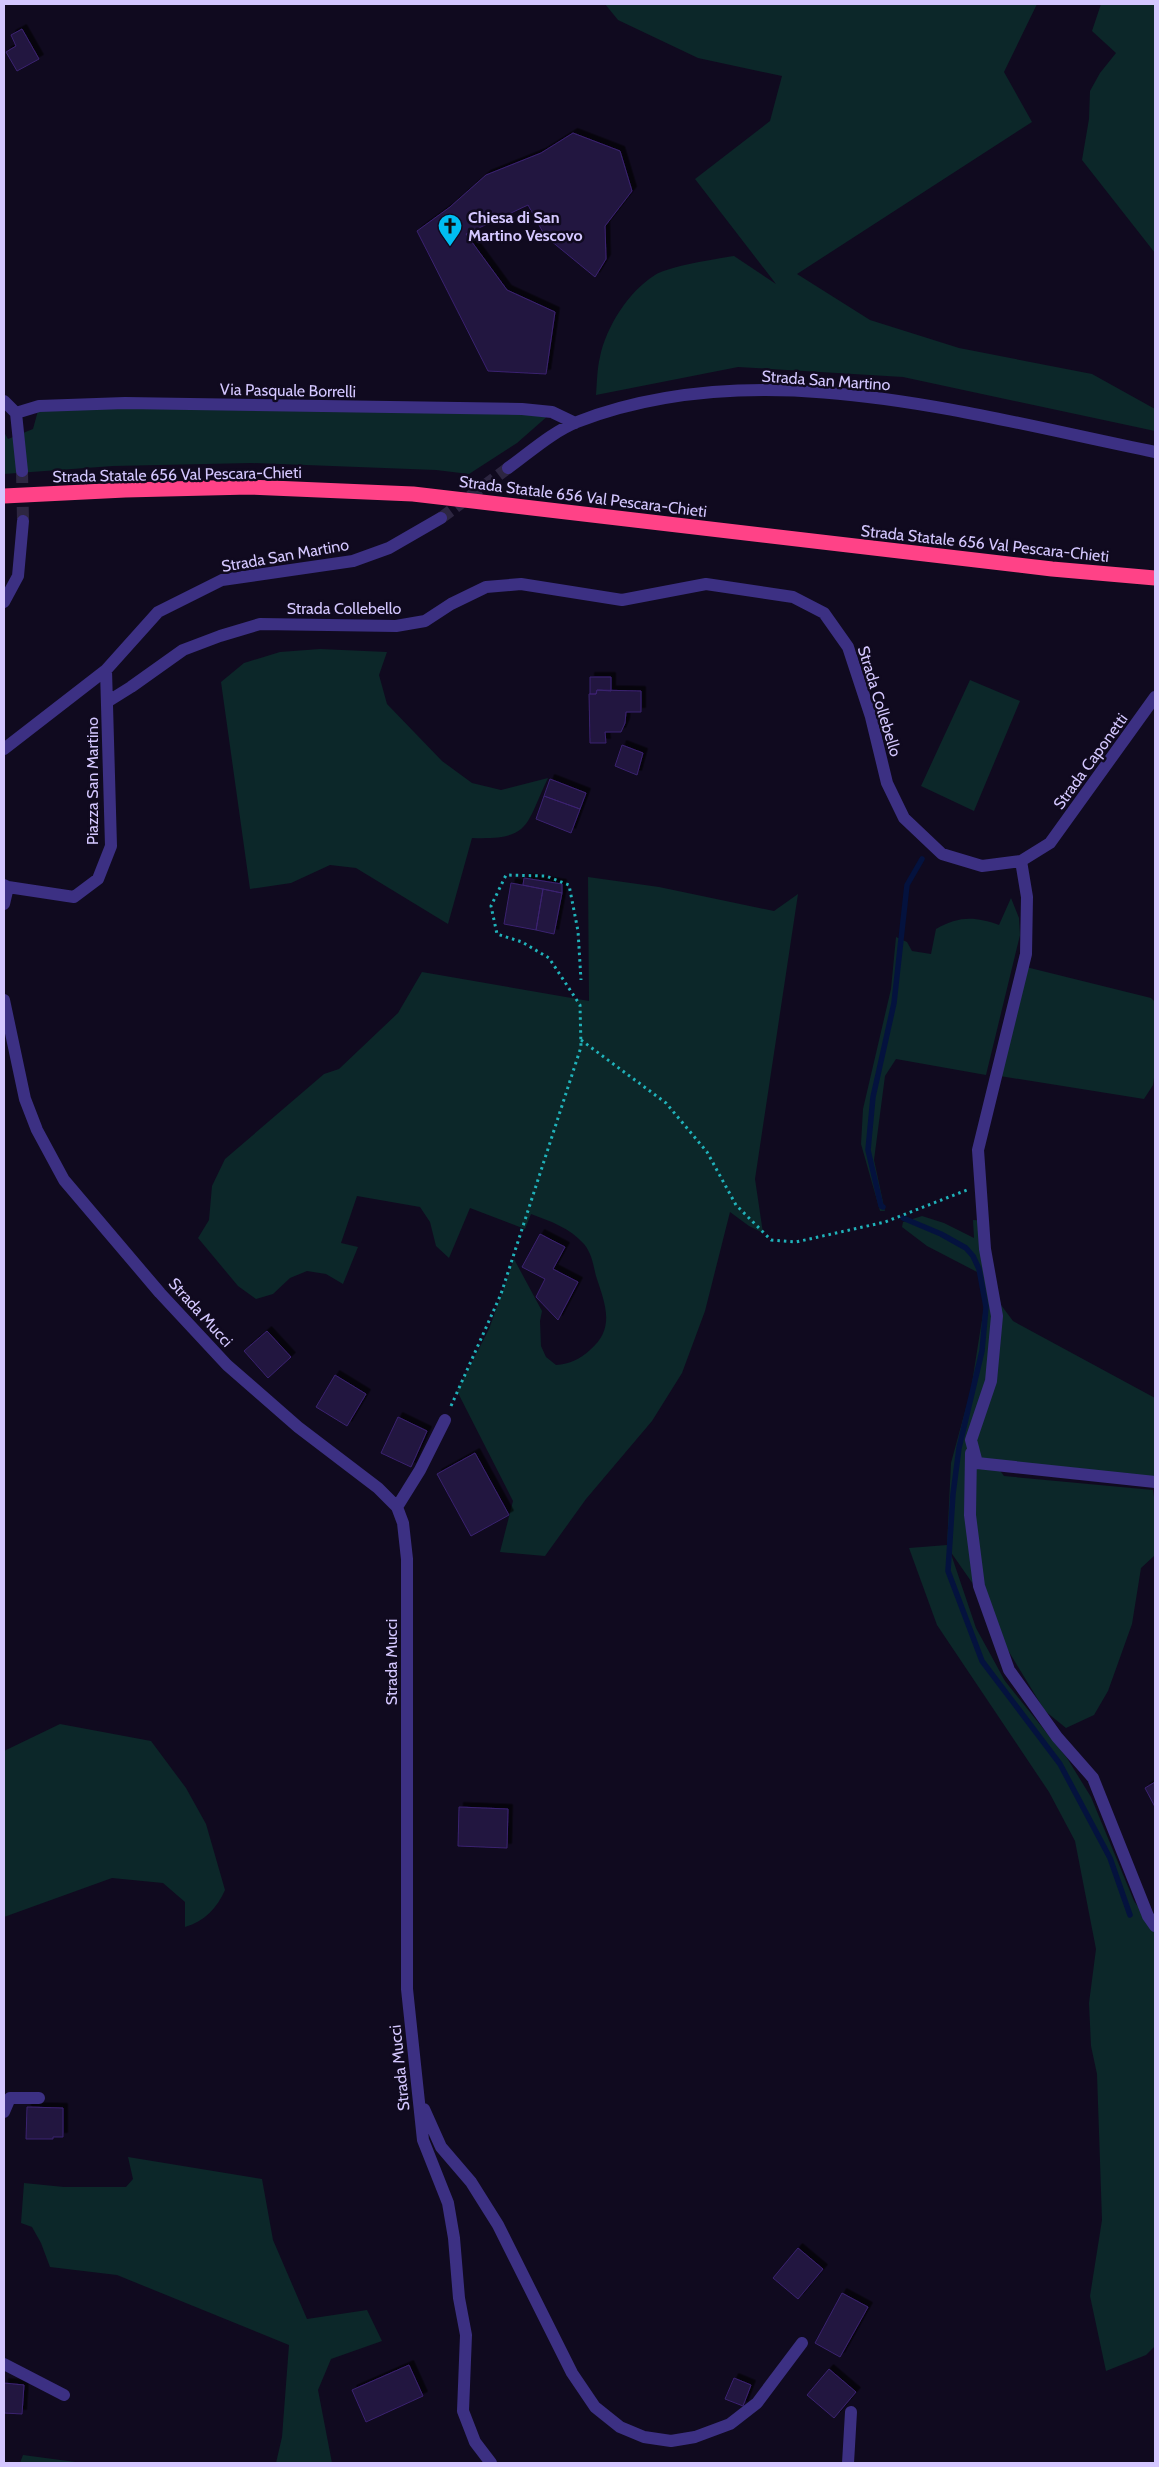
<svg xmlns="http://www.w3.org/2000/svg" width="1159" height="2467" viewBox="0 0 1159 2467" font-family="Cabin,sans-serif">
  <defs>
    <filter id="shadow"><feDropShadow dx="4.5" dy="-4.5" stdDeviation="0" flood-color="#0009"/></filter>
  </defs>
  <rect width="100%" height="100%" fill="#100a1f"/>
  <!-- green -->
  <path fill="#0c2729" d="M605,4H1037L1004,72L1032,122L797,274L870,320L959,348L1092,374L1155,409V431L903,377L738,367L596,395C597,383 597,369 600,357C606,327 629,291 655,275C669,266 716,259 734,256L776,284L695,179L770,121L782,76L698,58L618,20Z
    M1101,4H1155V253L1082,160L1089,119L1090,91L1100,73L1116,53L1092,31Z
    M39,407L550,414L517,443L469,474L436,470L251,463L113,466L4,474V432L8,439L33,429Z
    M320,649L387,652L379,675L387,704L442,761L472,783L501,790L548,778C525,826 531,840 472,838L448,924L356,868L330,865L291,883L250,889L221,682L244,663L280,652Z
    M970,680L1020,701L974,811L921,786Z
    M588,877L659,887L774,911L798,894L755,1179L763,1233L749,1226L730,1212L705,1311L682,1373L652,1421L586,1499L545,1556L500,1552L513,1501L457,1391L489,1329L514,1259L542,1311L540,1321L541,1346L546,1357L556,1365C570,1364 580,1359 590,1350C616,1328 605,1304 596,1276C593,1264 592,1254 584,1244C570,1228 550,1221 531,1214L525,1229L470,1208L449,1258L436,1246L430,1222L420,1207L357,1196L341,1243L358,1247L343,1284L326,1274L307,1271L290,1278L273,1294L256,1299L238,1286L198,1238L209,1220L212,1186L225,1159L324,1074L339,1069L398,1013L422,972L589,1001Z
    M1011,898L1019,918L1020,935L986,1075L896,1059L885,1076L874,1160L885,1211H880L861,1144L863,1109L891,989L896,937L907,942L912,951L931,954L936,929C958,916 975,916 999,925Z
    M1026,967L1151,998L1155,1002V1071L1153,1085L1144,1099L1000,1076Z
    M922,1216L944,1223L974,1238L973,1220L988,1221L990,1257L1001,1305L1013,1321L1155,1398V1478L993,1461L1004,1476L1153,1490L1155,1504L1154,1556L1141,1568L1132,1624L1108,1691L1094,1715L1066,1728L1045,1711L1006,1647L973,1584L950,1551L976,1628L1005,1681L1067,1758L1091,1797L1134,1901L1155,1931V2346L1146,2355L1106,2371L1090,2296L1102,2220L1097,2074L1091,2046L1089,2003L1096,1949L1075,1841L1049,1792L937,1625L909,1548L947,1545L951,1463L971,1389L984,1307L979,1273L927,1246L902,1227L903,1222Z
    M60,1724L151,1741L186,1788L206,1824L225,1890C217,1908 205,1921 185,1927V1902L163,1883L112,1878L4,1917V1751Z
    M128,2157L262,2179L273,2240L307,2319L367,2310L382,2341L331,2359L318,2390L332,2463H276L282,2437L289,2345L117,2275L50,2267L41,2243L32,2227L21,2223L24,2183L64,2187H126L133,2179Z
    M23,2455L83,2463H20Z"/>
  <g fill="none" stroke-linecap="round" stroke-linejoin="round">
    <!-- stream -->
    <path stroke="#04123e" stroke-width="5.5" d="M883,1207L881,1206L868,1150L873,1097L894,1003L907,885L922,859
      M903,1218L941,1234L966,1248L973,1256L979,1269L986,1307L982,1351L959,1448L953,1494L948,1571L982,1661L1060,1764L1110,1858L1130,1915"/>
  </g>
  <!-- building -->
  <path fill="#221441" stroke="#3b2370" filter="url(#shadow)" d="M22,29L39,59L17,71L6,52L16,46L11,35Z
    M573,133L620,151L632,191L605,226L606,259L595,277L545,236L528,205L466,234L507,290L555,312L546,374L488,371L417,231L450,207L486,175L541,153Z
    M590,677H611V691L597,690L596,694H590Z
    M597,690L641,691V712H626L625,723L621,732H605L606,743H590L589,694H596Z
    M622,745L643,753L637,775L615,766Z
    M550,779L586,793L580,809L544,796Z
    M544,796L580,809L571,833L536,819Z
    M524,878L562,884V893L523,885Z
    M511,883L543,889L536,930L504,924Z
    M543,889L562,893L554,934L536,930Z
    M540,1234L565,1247L553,1269L578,1282L558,1320L536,1297L545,1279L522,1267Z
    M267,1331L291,1357L268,1378L244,1351Z
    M335,1375L366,1394L347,1426L316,1407Z
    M398,1417L427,1431L411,1467L381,1453Z
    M475,1453L509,1515L471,1536L437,1474Z
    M1155,1782V1807L1145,1788Z
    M459,1807L508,1809L507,1848L458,1846Z
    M27,2107L63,2108V2137H53V2139H26Z
    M798,2248L823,2269L798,2299L773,2278Z
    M842,2293L868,2307L840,2357L815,2343Z
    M409,2365L423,2396L366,2422L352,2390Z
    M829,2369L856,2392L834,2418L807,2395Z
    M734,2378L751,2385L743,2406L725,2399Z
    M4,2383L24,2385L22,2414L4,2413Z"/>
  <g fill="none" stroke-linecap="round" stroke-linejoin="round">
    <!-- minor-tunnel -->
    <path stroke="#2d2641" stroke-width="12" stroke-dasharray="12 6" stroke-linecap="butt" d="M22,471L23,521
      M441,518L508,468"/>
    <!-- path -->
    <path stroke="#20b2ba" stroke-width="3" stroke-dasharray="2.5 4" stroke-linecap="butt" d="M581,1040L666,1103L707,1152L736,1205L771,1240L796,1242L885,1222L967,1190
      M451,1406L501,1294L581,1047L580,1005L549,958L522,942L497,934L491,906L506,875L546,876L569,885L578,931L581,980"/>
    <!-- minor -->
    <path stroke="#3c3083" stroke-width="12" d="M4,401L16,413L39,406L125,403L522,409L552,412L575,423
      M16,413L22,471
      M508,468C529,453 552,432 577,422C760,351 971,415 1155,452
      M4,602L18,576L23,521
      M107,702L131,687L183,650L220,636L260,624L396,626L425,621L451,604L486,587L521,584L622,600L706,584L793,597L824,613L848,647L871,717L887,783L904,818L942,854L982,866L1021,861L1050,843L1155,697
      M4,749L106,670L158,612L222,580L353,561L389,548L441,518
      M1021,861L1027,897L1026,954L978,1150L985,1249L997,1316L991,1381L971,1440L977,1463L1155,1482
      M4,885L8,887L74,897L98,879L111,846L106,670
      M4,904L8,887
      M4,1000L25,1099L37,1130L64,1180L160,1293L227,1365L298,1427L378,1488L397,1507L403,1523L407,1559V1989L423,2140L448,2203L454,2238L459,2298L466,2335L463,2411L475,2442L491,2463
      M971,1453L970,1515L979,1586L1009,1670L1057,1737L1093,1778L1148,1916L1155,1926
      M397,1507L420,1470L445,1420
      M424,2109L441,2147L471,2182L498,2225L572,2373L595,2407L620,2427L644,2437L671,2441L695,2437L730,2424L757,2403L802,2343
      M4,2112L10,2098H39
      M4,2364L64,2395
      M848,2463L851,2412"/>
    <!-- highway -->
    <path stroke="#ff4287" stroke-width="15" d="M4,496L125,490L250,487L413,494L1052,569L1155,578"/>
  </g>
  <!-- icons -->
  <defs>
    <symbol id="church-pin" viewBox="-11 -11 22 30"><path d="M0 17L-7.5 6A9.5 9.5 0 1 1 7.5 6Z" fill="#00bef2" stroke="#100a1f"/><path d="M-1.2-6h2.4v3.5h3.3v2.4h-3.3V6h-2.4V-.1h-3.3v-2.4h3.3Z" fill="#111"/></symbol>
  </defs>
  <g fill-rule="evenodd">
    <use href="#church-pin" x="436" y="212" width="28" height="38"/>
  </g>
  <g text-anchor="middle" stroke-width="5" stroke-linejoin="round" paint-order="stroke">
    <!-- poi labels -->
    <g font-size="16" font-weight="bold" fill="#d4c7ff" stroke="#100a1f" text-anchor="start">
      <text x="468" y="223">Chiesa di San<tspan x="468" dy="18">Martino Vescovo</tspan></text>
    </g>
    <!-- street labels -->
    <g font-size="16" fill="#d4c7ff" stroke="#100a1f">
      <text transform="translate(826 380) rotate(4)" y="6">Strada San Martino</text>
      <text transform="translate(288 390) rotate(1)" y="6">Via Pasquale Borrelli</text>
      <text transform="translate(177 474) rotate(-1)" y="6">Strada Statale 656 Val Pescara-Chieti</text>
      <text transform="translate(583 496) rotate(7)" y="6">Strada Statale 656 Val Pescara-Chieti</text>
      <text transform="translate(985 543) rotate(6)" y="6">Strada Statale 656 Val Pescara-Chieti</text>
      <text transform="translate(285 555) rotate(-10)" y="6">Strada San Martino</text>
      <text x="344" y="614">Strada Collebello</text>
      <text transform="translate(880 701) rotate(73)" y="6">Strada Collebello</text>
      <text transform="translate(1090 761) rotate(-54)" y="6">Strada Caponetti</text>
      <text transform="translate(92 781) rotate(-90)" y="6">Piazza San Martino</text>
      <text transform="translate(201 1312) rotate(48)" y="6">Strada Mucci</text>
      <text transform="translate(391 1662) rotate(-90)" y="6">Strada Mucci</text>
      <text transform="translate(399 2068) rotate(-96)" y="6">Strada Mucci</text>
    </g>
  </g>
  <!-- border -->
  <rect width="1159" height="2467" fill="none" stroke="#d4c7ff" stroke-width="10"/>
</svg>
